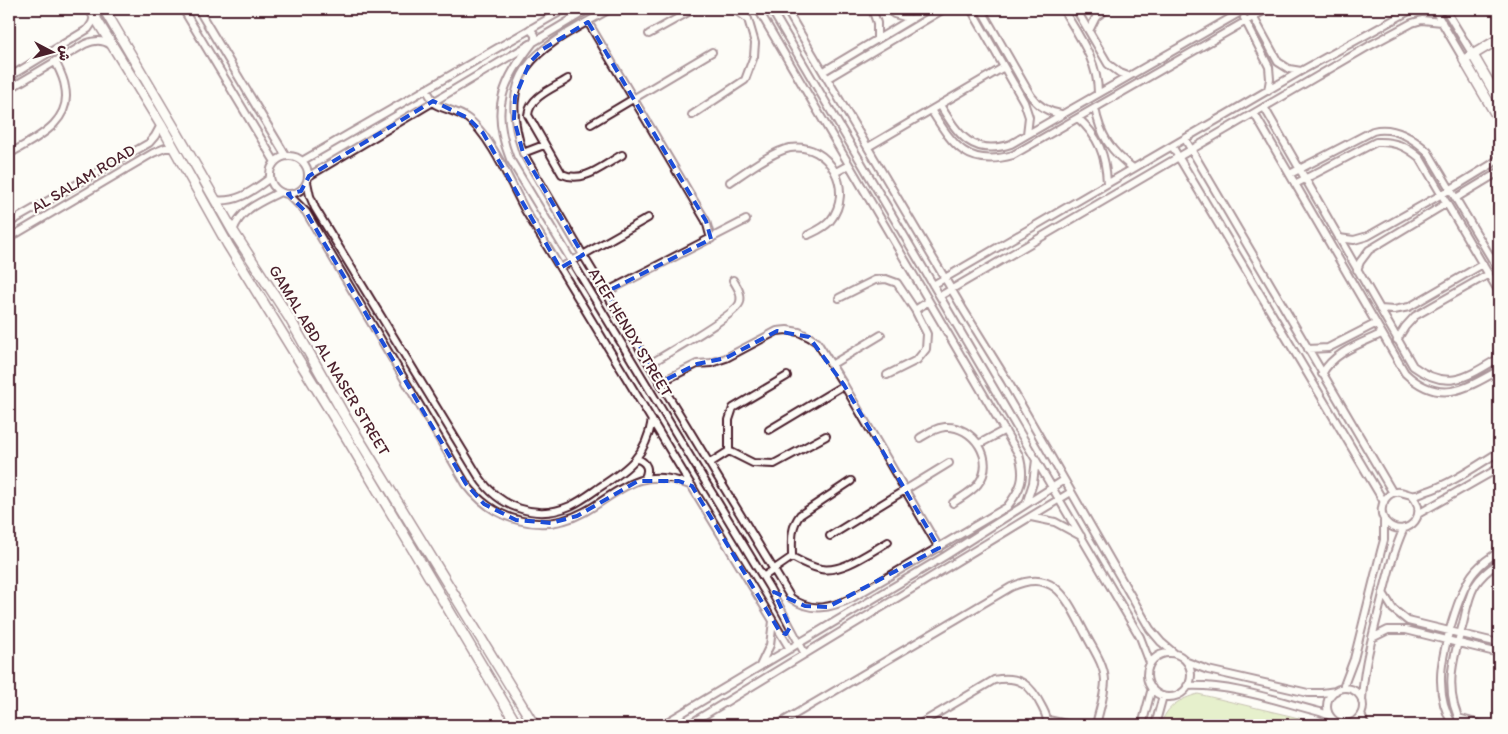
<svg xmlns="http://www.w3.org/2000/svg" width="1508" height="734" viewBox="0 0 1508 734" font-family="Itim,'Playpen Sans Arabic',sans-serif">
  <rect width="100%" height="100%" fill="#fdfcf7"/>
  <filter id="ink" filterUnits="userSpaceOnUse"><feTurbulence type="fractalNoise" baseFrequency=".02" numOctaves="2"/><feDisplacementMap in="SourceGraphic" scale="10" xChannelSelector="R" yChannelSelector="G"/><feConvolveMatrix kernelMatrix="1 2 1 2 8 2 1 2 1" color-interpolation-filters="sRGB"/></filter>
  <g filter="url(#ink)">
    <!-- green -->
    <path fill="#cae297" stroke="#8a8061" d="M1198,694L1299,718L1317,725H1161C1166,706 1180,699 1198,694Z"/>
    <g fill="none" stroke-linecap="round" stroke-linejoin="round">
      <defs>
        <path id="street" d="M183,9L275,162
          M198,9L286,156
          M610,9C546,46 493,64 523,153L583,255L791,598C811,613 831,608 852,598L1007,507C1021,489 1026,478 1019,455L758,9
          M771,9L1140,637L1150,663
          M786,9L963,309L1007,380L1150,629L1161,642L1174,653
          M872,9L877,23V40
          M887,9L894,14L912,19
          M971,9L1024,102L1029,117L1027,134
          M981,9L1031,96C1039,107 1048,112 1061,114
          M1063,9C1078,35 1098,61 1098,93
          M1076,9L1108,64L1120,73L1128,76
          M1249,9L1278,62L1289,69L1301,71
          M1434,9L1464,60
          M1445,9L1473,55
          M1244,18L1269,67L1270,79L1268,91
          M588,22L706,221L711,239
          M530,29L535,35V40C502,81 490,108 510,159L769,587L805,654
          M1089,31L1096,17L1107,9
          M649,34L694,9
          M824,71L928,9
          M9,77L88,29L92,23L94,16
          M828,78L944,9
          M568,79C554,88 530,96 528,115L562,174C584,184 603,165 622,155
          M9,89L85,44C94,40 102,39 111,45
          M426,89L435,104C446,110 457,111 467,118C490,134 511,184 525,210L790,649
          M940,105C958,134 972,157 1011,144L1246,9
          M1264,107L1413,366C1448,392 1467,377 1499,358
          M1095,108C1100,135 1111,152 1133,168
          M931,110C953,145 967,168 1013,155L1267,9
          M1254,113L1405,373C1439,405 1464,390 1499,370
          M692,115L745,80L754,56L755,43L748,19L734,9
          M1078,118C1098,136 1106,155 1107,183
          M591,124L712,52
          M1185,139L1393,493
          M1172,146L1384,502
          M868,147L1004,67
          M523,153L544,145
          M9,154C34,139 73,123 65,87C64,78 59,69 55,61
          M270 175a19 19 0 1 1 38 0a19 19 0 1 1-38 0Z
          M302,161L565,9
          M836,172L849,165
          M1290,174L1373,131C1394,126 1413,138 1428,152L1499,271
          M309,176L589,9
          M307,182L310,196L315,208L479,477C499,507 536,521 570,506C581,501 590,494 600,487C628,469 646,456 652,420
          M730,182C745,172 773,151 790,148C830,142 855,191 830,221C824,228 816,231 808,235
          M1295,184L1376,142C1394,141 1406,146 1420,158L1499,292
          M288,194L306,212L466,484C494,521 542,535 584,512C603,502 620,486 640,480C659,475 675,479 692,486
          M1456,198L1499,172
          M214,200C238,203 252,191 270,178
          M9,223L149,143L155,136L161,125
          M233,231C240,209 261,202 280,192
          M9,238L153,153L165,148H174
          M1339,238L1354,240L1368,236L1451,189L1492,164L1499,158
          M560,268L648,218
          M1357,270L1360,262L1369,250L1447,203
          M933,285L1301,71L1413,9
          M606,292L746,220
          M940,296L1369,46L1412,23L1422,20L1442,22
          M839,298L875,280L886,279L897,283L915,310L927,334L926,349L917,360L887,375
          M1380,309L1394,310L1409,307L1483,264
          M915,310L929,301
          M1397,340L1405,327L1415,316L1489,274
          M1308,349L1328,348L1375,324
          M650,364C665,354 737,315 740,302C742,293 737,287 733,280
          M831,365L881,335
          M1322,374C1334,352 1360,344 1381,334
          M787,376L733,408L729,420V451L753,463L774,464L826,436
          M661,382L697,364L711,363L726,358L777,331L787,330L799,332L809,337L817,342L844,385L939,548
          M769,430L844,385
          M920,438C928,433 935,428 945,427C973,425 997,460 978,484C972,492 961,497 953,503
          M979,444L1005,430
          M637,459C647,462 650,470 644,479
          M710,463L729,451
          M851,481L800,515C790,528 792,542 792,557C801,562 811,567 821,569C842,573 870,552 888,542
          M1412,496C1431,516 1403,541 1386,522C1379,514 1381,502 1389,495C1397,489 1403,493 1411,495C1415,496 1421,494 1425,492C1451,484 1476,466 1499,452
          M1026,504L1033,483L1036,460
          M1418,514L1499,468
          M1031,517L1055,522L1081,536
          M830,536L949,463
          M763,577L792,557
          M1383,593L1393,609L1408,621L1499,643
          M1372,638L1388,630H1406L1499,653
          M1147 675a22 22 0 1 1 44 0a22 22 0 1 1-44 0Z
          M1187,662L1208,670L1308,693H1322L1336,691
          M760,666L770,645L773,621
          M1187,686C1232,684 1277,701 1320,712L1330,716
          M1343,688L1354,659L1381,551L1384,540V519
          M1327 706a18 18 0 1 1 36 0a18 18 0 1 1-36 0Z
          M1362,702C1363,669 1371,642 1379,610C1386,583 1392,554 1404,528
          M1361,714L1365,725
          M1458,718L1483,725
          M1048,720L1071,725
          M662,725L945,556L1064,480
          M688,725L1071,492
          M777,725L1011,587C1056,566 1068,602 1086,635C1093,649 1104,664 1105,680C1105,695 1099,711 1096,725
          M918,725L994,680C1020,675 1031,685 1042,707C1045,713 1048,718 1047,725
          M1142,725L1152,688
          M1155,725L1163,696
          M1453,725C1445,712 1441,696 1441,681C1440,656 1459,589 1475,571C1482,563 1490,557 1499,552
          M1462,725C1443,692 1453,658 1463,624C1466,612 1468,598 1474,587C1480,577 1489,569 1499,563"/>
        <path id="secondary" d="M90,9L161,125L228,245L348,440L517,725
          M104,9L176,131L233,231L290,319L343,413L534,725
          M1499,39L1464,60L1499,120
          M1473,55L1499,100"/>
      </defs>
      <!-- street casing -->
      <use href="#street" stroke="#4a1f2b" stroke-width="10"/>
      <!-- secondary casing -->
      <use href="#secondary" stroke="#4a1f2b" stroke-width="12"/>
      <!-- street -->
      <use href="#street" stroke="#fdfcf7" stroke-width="6"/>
      <!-- secondary -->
      <use href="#secondary" stroke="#fdfcf7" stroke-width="9"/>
    </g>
  </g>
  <!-- marked area -->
  <path d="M0 0H1508V734H0ZM588,22L706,221L711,239L606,292L661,382L697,364L726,358L777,331L809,337L844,385L939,548L828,607L805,606L774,592L790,627L786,634L780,632L692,486L679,481H638L577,516L551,523L516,520L484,504L466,484L306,212L288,194L301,191L309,176L433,101L468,118L483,133L560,268L583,255L523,153L514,119L515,97L530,62L543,49Z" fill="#fdfcf7" fill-opacity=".55" fill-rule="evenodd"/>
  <path fill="none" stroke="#1d4ed8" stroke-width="4" stroke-dasharray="10 6" stroke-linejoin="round" d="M588,22L706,221L711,239L606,292L661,382L697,364L726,358L777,331L809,337L844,385L939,548L828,607L805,606L774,592L790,627L786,634L780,632L692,486L679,481H638L577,516L551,523L516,520L484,504L466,484L306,212L288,194L301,191L309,176L433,101L468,118L483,133L560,268L583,255L523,153L514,119L515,97L530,62L543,49Z"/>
  <g text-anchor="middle" stroke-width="4.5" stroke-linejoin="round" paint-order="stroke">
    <!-- street labels -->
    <g font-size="16" fill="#4a1f2b" stroke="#fdfcf7">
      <text transform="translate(83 178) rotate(-31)" y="6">AL SALAM ROAD</text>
      <text transform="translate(631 332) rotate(59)" y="6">ATEF HENDY STREET</text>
      <text transform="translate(330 360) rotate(59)" y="6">GAMAL ABD AL NASER STREET</text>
    </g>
  </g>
  <!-- margin -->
  <rect width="1508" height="734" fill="none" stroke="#fdfcf7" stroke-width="30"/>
  <rect x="15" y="15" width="1478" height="704" fill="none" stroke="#4a1f2b" stroke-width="2" filter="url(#ink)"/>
  <!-- north arrow -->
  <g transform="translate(52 52) rotate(96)" stroke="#fdfcf7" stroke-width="4" paint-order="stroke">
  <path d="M0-4L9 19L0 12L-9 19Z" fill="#4a1f2b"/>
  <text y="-8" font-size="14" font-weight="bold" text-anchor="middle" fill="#4a1f2b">ش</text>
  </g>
</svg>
